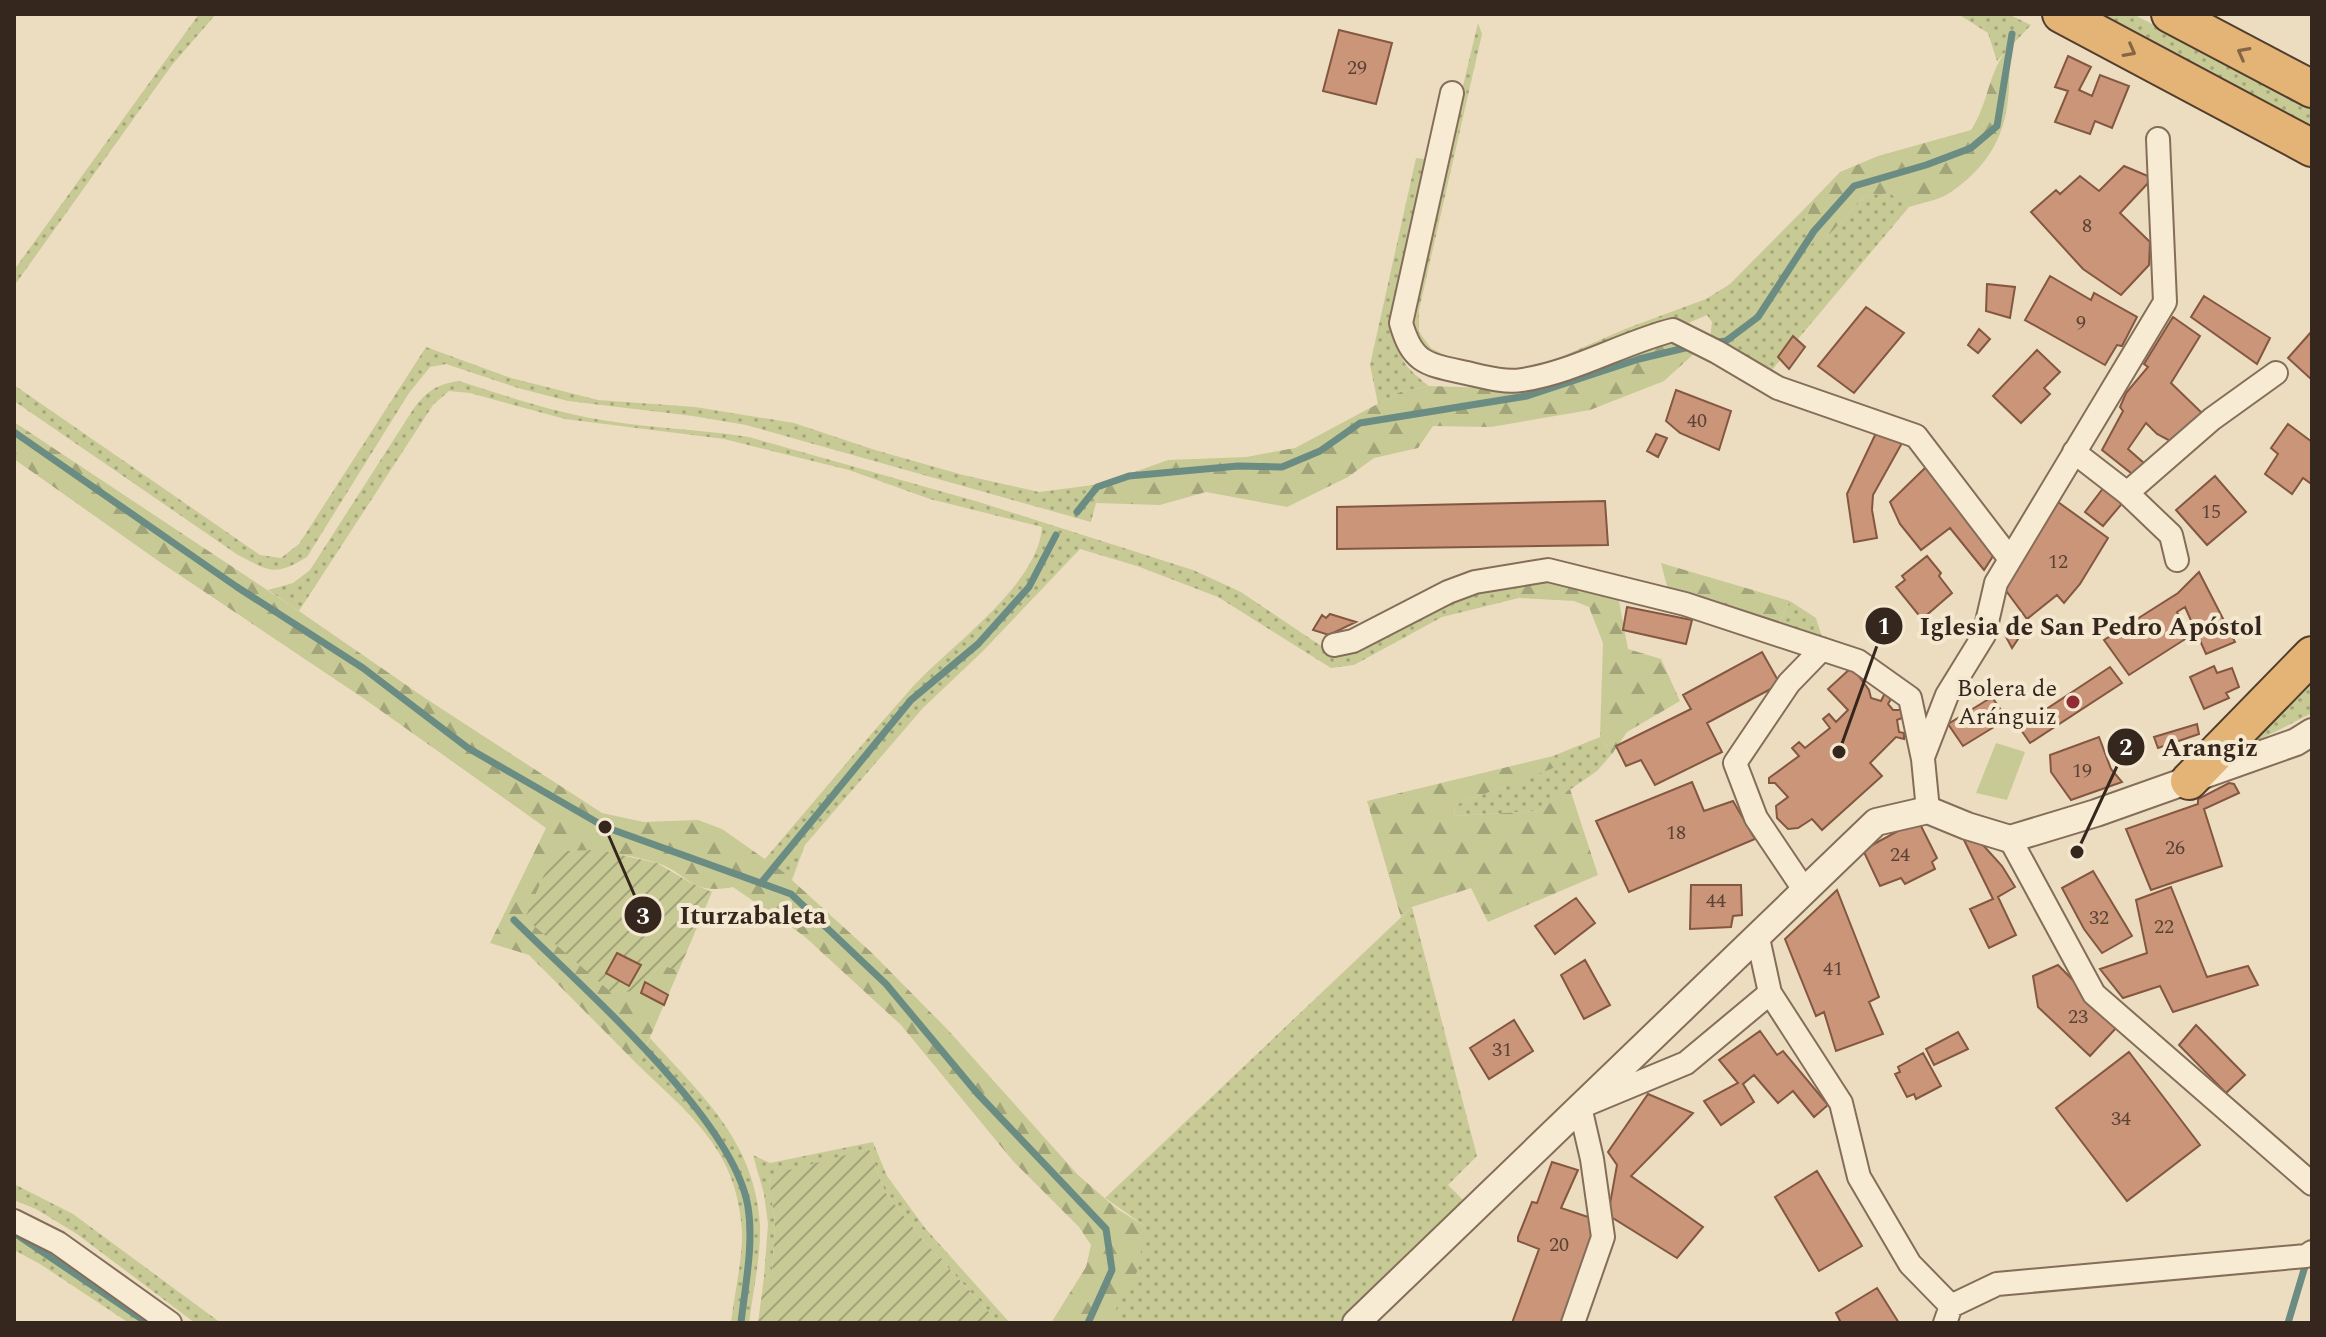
<svg xmlns="http://www.w3.org/2000/svg" width="2326" height="1337" viewBox="0 0 2326 1337" font-family="Spectral,serif">
  <defs>
    <pattern id="grass-dots" width="8" height="8" patternUnits="userSpaceOnUse" patternTransform="scale(2)"><rect width="8" height="8" fill="#c7ca95"/><path d="M2 2h.1M6 6h.1" fill="none" stroke="#a2a479" stroke-width="1.8" stroke-linecap="round"/></pattern>
    <pattern id="forest-firs" width="22" height="20" patternUnits="userSpaceOnUse" patternTransform="scale(2)"><rect width="22" height="20" fill="#c7ca95"/><path d="M5 1l3.5 6h-7zM16 11l3.5 6h-7z" fill="#a2a479"/></pattern>
    <pattern id="garden-furrows" width="10" height="10" patternUnits="userSpaceOnUse" patternTransform="scale(2)"><rect width="10" height="10" fill="#c7ca95"/><path d="M-1 1l2-2M0 10L10 0M9 11l2-2" fill="none" stroke="#a2a479"/></pattern>
  </defs>
  <rect width="100%" height="100%" fill="#ecddc1"/>
  <!-- grass -->
  <path fill="url(#grass-dots)" d="M199,14H216L172,65L14,286V270Z
    M1958,14H2008L2031,25L1997,61L1988,33Z
    M2097,14H2133L2312,108V128Z
    M1478,23L1482,34L1419,310V332L1431,348L1458,362L1511,369L1547,363L1625,329L1706,299L1730,284L1814,199L1803,225L1826,238L1865,196L1889,192L1909,207L1772,370L1710,338L1712,322L1707,315L1686,324L1651,330L1520,374L1447,364L1412,343L1409,312Z
    M1416,158L1434,160L1397,321C1395,357 1403,365 1429,386L1400,392L1378,404L1370,365Z
    M426,347L511,378L598,400L695,407L794,423L875,450L963,475L1039,492L1101,484L1091,522L746,425L693,416L568,401L518,388L446,364L430,367L409,393L307,557C274,577 270,571 238,555L14,401V385L260,555L281,558L299,544Z
    M459,381C502,395 545,409 590,418C642,428 697,429 749,437L979,502L1193,570L1241,592L1330,652L1452,595L1513,580L1519,598L1442,617L1354,665L1331,668L1218,597L1137,566L1080,549L982,652L923,708L805,845L792,880L765,859C813,803 860,746 909,691C946,648 1038,587 1042,527L930,499L849,470L724,439L565,419L470,393L449,391L433,405L299,611L268,590L293,583L310,570L414,408C427,391 437,384 459,381Z
    M1790,601L1816,618L1823,640L1776,627Z
    M2312,670V713L2257,741L2250,731Z
    M1600,737L1612,754L1597,771L1539,811L1454,816L1455,805L1555,767L1553,756Z
    M1412,907L1477,1156L1448,1185L1465,1202L1342,1323H1108L1145,1226L1105,1198Z
    M650,1038C702,1096 755,1141 760,1225C761,1256 753,1291 749,1323H731C734,1296 743,1257 742,1231C737,1150 692,1117 638,1065Z
    M873,1142L887,1176L925,1228L1010,1323H999L921,1238L885,1192L869,1149L769,1178L775,1222L772,1276L764,1277L768,1224L764,1194L753,1155L770,1163Z
    M14,1184L73,1214L221,1323H195L77,1234L36,1209L14,1200Z
    M14,1227L42,1241L159,1323H129L40,1264L14,1250Z"/>
  <!-- forest -->
  <path fill="url(#forest-firs)" d="M2008,49C2013,112 2004,155 1951,192C1940,200 1922,203 1909,207L1889,193L1865,196L1826,238L1809,245L1803,225L1814,199L1840,172L1878,156L1971,130C1989,103 1988,71 2008,49Z
    M1674,338L1697,351L1664,381L1590,410L1491,427L1433,426L1418,448L1374,458L1348,477L1287,507L1206,492L1160,505L1096,503L1101,484L1168,460L1246,457L1295,448L1400,392L1429,386L1523,389Z
    M14,422L299,611L425,698L602,813L644,822L698,820L722,829L782,871L872,953L948,1030L1078,1175L1117,1209L1145,1226L1138,1270L1108,1323H1051L1086,1267L1091,1245L1079,1227L1013,1161L901,1025L804,936L733,887C688,896 689,872 654,862C623,853 593,850 561,851L639,990L660,965L679,970L638,1065L529,955L490,943L546,828L363,698L157,560L14,459Z
    M1661,563L1790,601L1776,627L1670,598Z
    M1558,577L1618,596L1628,649L1661,659L1680,701L1627,732L1612,754L1600,737L1603,643L1589,607L1574,601L1519,598L1513,580Z
    M1553,756L1556,767L1455,805L1454,816L1539,811L1570,789L1598,875L1488,922L1471,888L1412,907L1401,917L1367,801Z"/>
  <!-- garden -->
  <path fill="url(#garden-furrows)" d="M599,850L657,863L691,883L712,892L679,970L660,965L639,990L613,994L525,918L544,875L561,851Z
    M869,1149L885,1192L921,1238L999,1323H758L764,1277L772,1276L775,1222L769,1178L785,1171Z"/>
  <!-- pitch -->
  <path fill="#c7ca95" d="M1996,743L2025,752L2007,800L1976,793Z"/>
  <g fill="none" stroke-linecap="round" stroke-linejoin="round">
    <!-- stream -->
    <path stroke="#6b8c82" stroke-width="7" d="M1713,343L1726,341L1758,317L1814,231L1854,186L1926,165L1971,148L1997,126L2012,34
      M14,432L237,587L363,668L468,748L605,827L791,894L886,984L977,1093L1106,1229L1112,1270L1088,1323
      M1077,512L1097,487L1129,476L1238,466L1282,467L1320,451L1360,423L1527,396L1639,359L1689,347
      M761,883L911,700L978,644L1029,587L1056,535
      M514,920C579,985 734,1118 748,1207C754,1244 745,1286 741,1323
      M16,1234L148,1323
      M2288,1323L2306,1263"/>
  </g>
  <!-- building -->
  <path fill="#ca9578" stroke="#845740" stroke-width="2" d="M1339,30L1392,43L1376,104L1323,91Z
    M2068,56L2091,67L2079,90L2092,96L2100,75L2129,86L2112,128L2095,121L2090,134L2055,122L2068,91L2055,87Z
    M2124,166L2150,177V181L2120,213L2150,242L2149,265L2121,295L2083,269L2031,212L2056,190L2060,194L2080,176L2099,191Z
    M2050,276L2091,300L2094,293L2137,317L2122,346L2117,345L2105,365L2025,320Z
    M1987,284L2015,287L2010,318L1986,311Z
    M2204,296L2270,338L2257,364L2191,317Z
    M1866,307L1904,333L1854,393L1818,366Z
    M2173,317L2200,336L2171,383L2202,413L2174,443L2157,434L2146,423L2128,449L2145,464L2136,477L2102,450L2123,411L2120,407L2126,393L2148,367L2144,364Z
    M1979,329L1990,339L1978,353L1968,345Z
    M2312,331V380L2288,358Z
    M1793,336L1805,347L1789,369L1778,357Z
    M2037,350L2060,372L2044,388L2050,394L2021,423L1993,396Z
    M1676,390L1731,411L1719,450L1680,433L1666,421Z
    M2288,424L2312,442V480L2310,483L2303,478L2292,494L2265,474L2278,454L2271,448Z
    M1876,433L1902,443L1873,495L1872,510L1877,538L1854,542L1847,494Z
    M1656,434L1667,438L1658,457L1647,451Z
    M1926,467L1995,553L1984,570L1950,528L1921,550L1900,524L1890,502Z
    M2215,476L2246,512L2207,545L2176,510Z
    M2104,487L2125,500L2103,526L2085,512Z
    M1605,501L1608,545L1337,549V507Z
    M2058,502L2108,538L2080,584L2064,603L2057,595L2027,619L2004,588Z
    M1927,556L1941,573L1939,576L1952,593L1922,619L1896,587L1905,580L1902,576Z
    M2199,572L2235,642L2206,654L2185,607L2177,612L2190,636L2129,675L2104,640L2178,593Z
    M1627,607L1692,620L1686,644L1623,630Z
    M1330,614L1356,622L1329,635L1313,630L1322,615L1326,618Z
    M2014,617L2024,630L2012,648L2004,633Z
    M1762,652L1780,684L1707,723L1722,752L1655,785L1641,760L1626,766L1616,746L1691,709L1683,695Z
    M2214,666L2217,673L2232,668L2239,687L2226,693L2229,698L2204,709L2190,677Z
    M1852,667L1869,690L1871,698L1881,701L1885,693L1892,697L1888,704L1893,710H1904L1907,716L1897,720L1899,732L1904,733V739L1896,737L1870,763L1882,776L1822,830L1812,819L1798,828L1788,829L1777,818L1776,806L1788,797L1775,783H1769V778L1799,756L1792,748L1799,742L1805,748L1830,728L1823,719L1829,714L1836,722L1848,710L1828,689Z
    M2110,667L2122,683L2030,743L2019,727Z
    M1992,697L2007,719L1963,746L1948,724Z
    M2197,724L2199,734L2158,748L2154,737Z
    M2099,737L2111,769L2122,782L2071,800L2051,772L2050,755Z
    M1692,782L1704,811L1733,801L1755,839L1629,892L1596,821Z
    M2229,783L2234,784L2239,793L2204,809L2222,866L2151,890L2126,829L2198,804V799Z
    M1918,820L1937,858L1932,862L1935,869L1905,884L1901,878L1880,886L1863,850Z
    M1973,834L2002,866L2015,887L1998,897L2016,935L1989,948L1970,909L1993,899L1964,840Z
    M2093,871L2132,936L2102,953L2084,929L2062,888Z
    M1691,885H1741L1742,915L1733,916L1731,927L1690,929Z
    M2171,887L2207,977L2248,966L2258,985L2173,1012L2160,986L2123,998L2100,969L2147,953L2136,900Z
    M1837,890L1879,997L1869,1002L1883,1034L1836,1051L1824,1012L1816,1016L1785,939Z
    M1576,898L1595,923L1555,954L1535,926Z
    M617,953L641,965L629,986L606,973Z
    M1585,960L1610,1005L1584,1019L1561,975Z
    M2058,965L2118,1026L2090,1056L2038,1007L2033,976Z
    M645,982L668,995L664,1005L641,993Z
    M1514,1020L1533,1051L1489,1079L1470,1048Z
    M2196,1025L2245,1075L2226,1093L2179,1045Z
    M1760,1031L1777,1055L1783,1051L1828,1105L1814,1117L1793,1091L1778,1103L1754,1075L1743,1084L1754,1102L1721,1125L1704,1101L1738,1083L1719,1060Z
    M1958,1032L1968,1049L1934,1065L1926,1049Z
    M2129,1052L2200,1145L2127,1201L2056,1108Z
    M1923,1053L1941,1086L1916,1099L1914,1094L1907,1097L1895,1074L1900,1072L1898,1067Z
    M1648,1094L1693,1113L1631,1176L1703,1227L1677,1258L1608,1215L1617,1165L1608,1152Z
    M1552,1162L1578,1170L1561,1208L1597,1220L1595,1240L1564,1323H1512L1539,1249L1518,1241V1237L1532,1202L1537,1203Z
    M1817,1171L1862,1246L1819,1271L1775,1197Z
    M1877,1288L1899,1323H1841L1836,1313Z"/>
  <g fill="none" stroke-linecap="round" stroke-linejoin="round">
    <defs>
      <path id="minor" d="M1452,93L1401,323C1412,362 1425,364 1462,372C1481,376 1503,383 1522,380C1575,372 1622,343 1673,330L1717,352L1778,388L1916,436L2010,559
        M2074,452L2127,493L2171,535L2177,560
        M2127,493L2212,419L2276,373
        M1334,645L1353,641L1448,592L1475,582L1548,570L1685,604L1858,661L1910,698L1923,759L1928,810
        M1923,757L1947,695L1984,635L1996,583L2165,302L2158,139
        M2010,839L2094,994L2312,1184
        M1805,891L1756,818L1735,763L1789,683L1822,649
        M1770,993L1841,1103L1859,1177L1910,1264L1951,1306
        M14,1221L58,1243L170,1323
        M1573,1323L1603,1237L1592,1159L1580,1107L1686,1063L1770,993L1758,938
        M1945,1323L1951,1306L1997,1284L2306,1256L2312,1252"/>
      <path id="tertiary" d="M1356,1323L1876,822L1928,810L1967,826L2010,839L2096,813L2296,742L2312,732"/>
      <path id="trunk" d="M2061,14L2312,148
        M2170,14L2312,89
        M2189,781L2312,655"/>
    </defs>
    <!-- minor casing -->
    <use href="#minor" stroke="#856e59" stroke-width="26"/>
    <!-- tertiary casing -->
    <use href="#tertiary" stroke="#856e59" stroke-width="30"/>
    <!-- trunk casing -->
    <use href="#trunk" stroke="#533d2d" stroke-width="40"/>
    <!-- minor -->
    <use href="#minor" stroke="#f8ebd4" stroke-width="22"/>
    <!-- tertiary -->
    <use href="#tertiary" stroke="#f8ebd4" stroke-width="26"/>
    <!-- trunk -->
    <use href="#trunk" stroke="#e4b376" stroke-width="36"/>
  </g>
  <!-- one-way arrows -->
  <defs><path id="oneway-chevron" d="M-2-3.5L2.5 0L-2 3.5" fill="none" stroke-width="1.6" stroke-linecap="round" stroke-linejoin="round" transform="scale(2)"/></defs>
  <g stroke="#846645">
    <use href="#oneway-chevron" transform="translate(2130 51) rotate(28)"/>
    <use href="#oneway-chevron" transform="translate(2243 53) rotate(-152)"/>
  </g>
  <!-- markers -->
  <circle fill="#922b32" stroke="#f4e8d0" stroke-width="3" cx="2073" cy="702" r="8"/>
  <g text-anchor="middle" stroke-width="8" stroke-linejoin="round" paint-order="stroke">
    <!-- number labels -->
    <g font-size="20" fill="#5a4234">
      <text x="1357" y="74">29</text>
      <text x="2087" y="232">8</text>
      <text x="2081" y="329">9</text>
      <text x="1697" y="427">40</text>
      <text x="2211" y="518">15</text>
      <text x="2058" y="568">12</text>
      <text x="2082" y="777">19</text>
      <text x="1676" y="839">18</text>
      <text x="2175" y="854">26</text>
      <text x="1900" y="861">24</text>
      <text x="1716" y="907">44</text>
      <text x="2099" y="924">32</text>
      <text x="2164" y="933">22</text>
      <text x="1833" y="975">41</text>
      <text x="2078" y="1023">23</text>
      <text x="1502" y="1056">31</text>
      <text x="2121" y="1125">34</text>
      <text x="1559" y="1251">20</text>
    </g>
    <!-- poi labels -->
    <g font-size="24" fill="#35271d" stroke="#f4e8d0" text-anchor="end">
      <text x="2057" y="696">Bolera de<tspan x="2057" dy="28">Aránguiz</tspan></text>
    </g>
  </g>
  <!-- callouts -->
  <path fill="none" stroke="#35271d" stroke-width="3" d="M1839 752L1884 626M2077 852L2126 747M605 827L643 915"/>
  <g fill="#35271d" stroke="#f4e8d0" stroke-width="3">
    <circle cx="1839" cy="752" r="8"/>
    <circle cx="2077" cy="852" r="8"/>
    <circle cx="605" cy="827" r="8"/>
    <circle cx="1884" cy="626" r="20"/>
    <circle cx="2126" cy="747" r="20"/>
    <circle cx="643" cy="915" r="20"/>
  </g>
  <g font-size="24" text-anchor="middle" font-weight="bold" fill="#fff">
    <text x="1884" y="634">1</text>
    <text x="2126" y="755">2</text>
    <text x="643" y="924">3</text>
  </g>
  <g font-size="26" text-anchor="middle" font-weight="bold" fill="#35271d" stroke="#f4e8d0" stroke-width="8" stroke-linejoin="round" paint-order="stroke">
    <text x="2091" y="635">Iglesia de San Pedro Apóstol</text>
    <text x="2210" y="756">Arangiz</text>
    <text x="753" y="924">Iturzabaleta</text>
  </g>
  <!-- border -->
  <rect width="2326" height="1337" fill="none" stroke="#35271d" stroke-width="32"/>
</svg>
